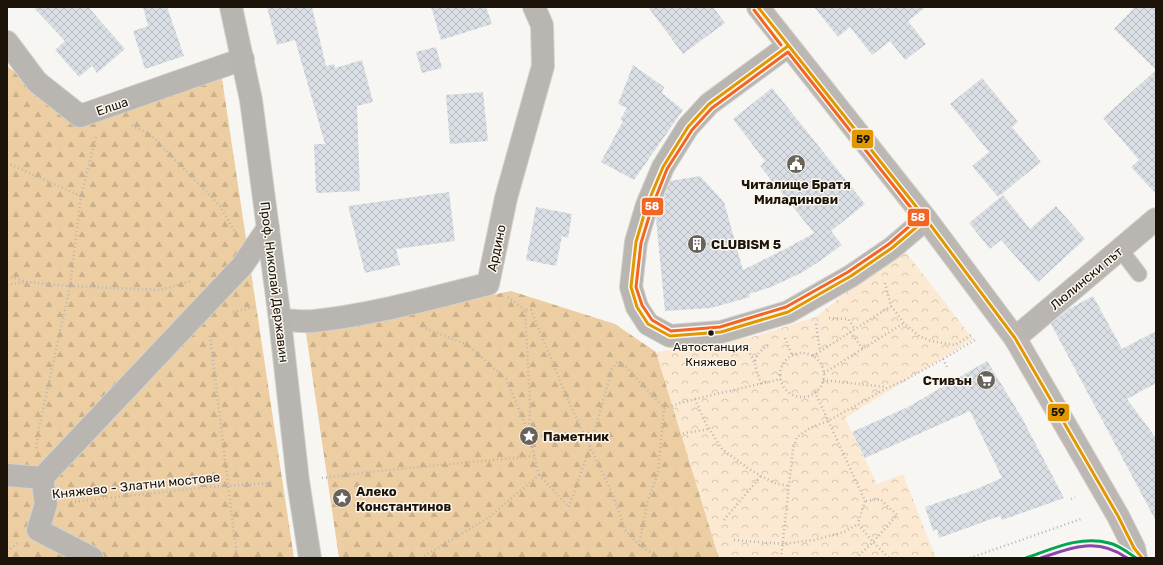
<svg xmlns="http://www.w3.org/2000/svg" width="1163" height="565" viewBox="0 0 1163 565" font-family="Rubik,sans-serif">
  <defs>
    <pattern id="forest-firs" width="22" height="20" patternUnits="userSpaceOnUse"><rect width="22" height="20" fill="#edcea2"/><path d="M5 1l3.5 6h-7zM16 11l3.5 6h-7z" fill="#cbb08a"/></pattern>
    <pattern id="park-crowns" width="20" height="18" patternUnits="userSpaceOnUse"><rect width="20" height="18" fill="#fbe9d1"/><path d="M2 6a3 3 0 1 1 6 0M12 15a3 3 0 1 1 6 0" fill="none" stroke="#d7c7b2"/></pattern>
    <pattern id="building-cross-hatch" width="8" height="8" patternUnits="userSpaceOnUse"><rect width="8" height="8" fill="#d9dfe5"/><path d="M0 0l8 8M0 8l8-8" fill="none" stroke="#babec3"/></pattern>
  </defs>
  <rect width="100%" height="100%" fill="#f8f6f3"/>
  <!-- forest -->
  <path fill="url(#forest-firs)" d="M7,66L79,123L221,72L294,558H7Z
    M511,291L615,324L656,352L719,558H339L306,333Z"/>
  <!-- park -->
  <path fill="url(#park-crowns)" d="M902,247L973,339L845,418L877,484L903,474L936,558H719L656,352L752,337L816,317Z"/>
  <!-- building -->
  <path fill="url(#building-cross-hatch)" d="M33,7L89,8L125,49L97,73L92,66L79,77L55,50L65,41Z
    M143,7H167L184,56L145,69L133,31L148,26Z
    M267,7H312L326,66L334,64L335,68L362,60L373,102L357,106L360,191L316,193L314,144H325L295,40L277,45Z
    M431,7H486L492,24L441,40Z
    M648,7H713L725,23L683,54Z
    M814,7H926L908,21L926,44L905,60L890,41L872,55L850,27L838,37Z
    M1135,7H1156V194L1131,167L1139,160L1103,118L1156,70L1114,29Z
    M436,47L442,68L422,73L416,52Z
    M633,65L664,87L662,93L683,110L634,180L601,162L623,121L620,120L627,108L618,104Z
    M982,78L1018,122L1012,127L1041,162L998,197L972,166L989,152L950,104Z
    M772,88L865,204L831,231L842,245L817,263L801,273L771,287L749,294L750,297L711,308L665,311L656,219L670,181L700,176L724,202L743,270L787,248L814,233L760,166L765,161L733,119Z
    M483,92L488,141L450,144L446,95Z
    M449,192L455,241L396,249L400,265L365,273L348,206Z
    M1003,195L1030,229L1056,206L1085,239L1038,282L1001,240L990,249L969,223Z
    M536,207L572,214L568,238L562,236L556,266L526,260Z
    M1093,296L1122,349L1156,331V383L1127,399L1156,438V521L1051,324L1069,309Z
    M987,361L1022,418L1064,498L1002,520L1000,516L939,538L937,529L933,531L925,507L974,490L1002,478L970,411L865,458L852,432L908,407Z"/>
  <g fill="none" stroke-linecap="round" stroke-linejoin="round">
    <defs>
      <path id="service" d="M1120,249L1139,274"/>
      <path id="minor" d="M7,42L37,82L80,116L243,59
        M788,46L709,104L688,127L663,167L647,205L636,242L631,287L637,307L648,324L670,336L721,332L788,312L851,276L892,248L926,219
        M280,320C291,320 303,322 314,321C373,315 431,298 488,284L506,198L543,66L542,25L534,7
        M1015,338L1156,219
        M7,475L42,478
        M42,478L242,266L268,228
        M42,478L46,504L38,530L92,558"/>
      <path id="secondary" d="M231,7L251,100L280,320L298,481L310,558"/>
      <path id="primary" d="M758,7L926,219L1015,338L1118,516L1134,548L1136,558"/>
    </defs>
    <!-- service casing -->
    <use href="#service" stroke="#d4d2ce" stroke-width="17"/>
    <!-- minor casing -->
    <use href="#minor" stroke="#d4d2ce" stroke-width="24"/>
    <!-- secondary casing -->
    <use href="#secondary" stroke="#d4d2ce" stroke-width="24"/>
    <!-- primary casing -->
    <use href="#primary" stroke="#d4d2ce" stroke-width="24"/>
    <!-- path -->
    <path stroke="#b9b6b2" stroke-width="2.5" stroke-dasharray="1 3" stroke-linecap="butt" d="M132,125L152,136L220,206L235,232
      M7,163L81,196
      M7,276L27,282L70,286L160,290L192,281
      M885,283L891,306L904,323L919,336L931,341L955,345L971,335
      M7,285L24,282
      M508,297L525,310
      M233,312L254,307
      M829,318L848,319L855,329
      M816,324L820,351
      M422,327L468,345L506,379L529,433
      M850,332L863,349
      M210,336L237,558
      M785,338L792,355
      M748,350L755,364
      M780 375a22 22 0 1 1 44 0a22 22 0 1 1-44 0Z
      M813,356L891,306
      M943,359L975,340
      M824,373L904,323
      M823,380L886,387
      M761,384C755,363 749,359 768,345
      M815,392L865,501L858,523
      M695,399L706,424L722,449L749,469L774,483L789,486
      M664,408L695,399L781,379
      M679,434L710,429
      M36,448L39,428L70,286L81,196L96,137
      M539,475L529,435L530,403L525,310H531L571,407L613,495L625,530L639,545L648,500L658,473L664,408
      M539,475L569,507L590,447L612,369L618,361L625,366L664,408
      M322,478L388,470L535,456
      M1071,499L1075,497
      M71,502L209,487L273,483
      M724,520L761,476
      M734,540L783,544L814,540L844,532L858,524L873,542L889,558
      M639,545L660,558
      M7,551L18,543
      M421,558L488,518L539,475
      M781,558L793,449L797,437L810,428L828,421L887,388L905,380L943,359L948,369
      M856,558L873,542L897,515L880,499L865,501
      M970,558L1081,519"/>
    <!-- service -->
    <use href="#service" stroke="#b9b5b1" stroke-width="15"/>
    <!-- minor -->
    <use href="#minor" stroke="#b9b5b1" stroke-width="22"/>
    <!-- secondary -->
    <use href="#secondary" stroke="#b7b5b0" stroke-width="22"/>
    <!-- primary -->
    <use href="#primary" stroke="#bcb7b2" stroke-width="22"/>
    <defs>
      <path id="bus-1" d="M758,7L926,219L1015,338L1118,516L1134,548L1142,558
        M788,46L709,104L688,127L663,167L647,205L636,242L631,287L637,307L648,324L670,336L721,332L788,312L851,276L892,248L926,219"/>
      <path id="bus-2" d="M754,10L781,45
        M788,52L919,218L889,244L848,272L786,307L720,327L671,331L652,320L642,305L636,287L641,243L652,207L667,169L692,130L712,108Z"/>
    </defs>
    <!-- bus-1 casing -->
    <use href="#bus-1" stroke="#fbf7f0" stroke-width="6"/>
    <!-- bus-2 casing -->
    <use href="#bus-2" stroke="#fbf7f0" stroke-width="6"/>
    <!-- bus-1 -->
    <use href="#bus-1" stroke="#e19701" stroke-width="3"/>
    <!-- bus-2 -->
    <use href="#bus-2" stroke="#f26522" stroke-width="3"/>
    <defs>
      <path id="tram-1" d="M1026,558C1052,549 1081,535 1109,543C1119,545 1127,552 1136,558"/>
      <path id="tram-2" d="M1041,558C1072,547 1098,537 1127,558"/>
    </defs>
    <!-- tram-1 casing -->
    <use href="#tram-1" stroke="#fbf7f0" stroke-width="6"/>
    <!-- tram-2 casing -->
    <use href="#tram-2" stroke="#fbf7f0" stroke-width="6"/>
    <!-- tram-1 -->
    <use href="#tram-1" stroke="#00a651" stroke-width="3"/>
    <!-- tram-2 -->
    <use href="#tram-2" stroke="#8e44ad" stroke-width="3"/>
  </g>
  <!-- icons -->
  <defs>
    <symbol id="civic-disc" viewBox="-11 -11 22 22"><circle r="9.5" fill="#69635b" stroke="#fbf7f0"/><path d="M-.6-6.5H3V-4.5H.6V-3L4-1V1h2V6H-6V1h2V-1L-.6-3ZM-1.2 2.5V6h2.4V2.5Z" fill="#fff"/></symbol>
    <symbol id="building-disc" viewBox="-11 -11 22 22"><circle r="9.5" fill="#69635b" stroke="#fbf7f0"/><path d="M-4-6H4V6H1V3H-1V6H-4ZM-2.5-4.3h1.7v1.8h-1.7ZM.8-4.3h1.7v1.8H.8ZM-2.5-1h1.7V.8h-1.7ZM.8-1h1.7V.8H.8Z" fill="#fff"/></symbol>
    <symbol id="supermarket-disc" viewBox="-11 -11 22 22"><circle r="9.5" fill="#69635b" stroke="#fbf7f0"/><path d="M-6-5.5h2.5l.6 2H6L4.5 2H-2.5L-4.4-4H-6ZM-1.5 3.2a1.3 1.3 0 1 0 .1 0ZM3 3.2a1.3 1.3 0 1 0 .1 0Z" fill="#fff"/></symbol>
    <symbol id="sight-disc" viewBox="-11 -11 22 22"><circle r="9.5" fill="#69635b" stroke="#fbf7f0"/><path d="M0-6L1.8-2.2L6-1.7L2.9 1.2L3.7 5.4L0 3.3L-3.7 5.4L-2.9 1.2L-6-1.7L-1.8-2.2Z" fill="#fff"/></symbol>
  </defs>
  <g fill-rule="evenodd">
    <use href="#civic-disc" x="785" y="153" width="22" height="22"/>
    <use href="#building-disc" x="686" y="233" width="22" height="22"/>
    <use href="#supermarket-disc" x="975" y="369" width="22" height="22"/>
    <use href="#sight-disc" x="518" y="425" width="22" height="22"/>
    <use href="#sight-disc" x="331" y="487" width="22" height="22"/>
  </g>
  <!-- markers -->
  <circle fill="#1c1409" stroke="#fbf7f0" stroke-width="1.5" cx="711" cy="333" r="3.5"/>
  <g text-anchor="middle" stroke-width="3" stroke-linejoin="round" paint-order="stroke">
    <!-- bus labels -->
    <g font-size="12" fill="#1c1409" stroke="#fbf7f0">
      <text x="711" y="351">Автостанция<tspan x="711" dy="15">Княжево</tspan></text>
    </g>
    <!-- street labels -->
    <g font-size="13" fill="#1c1409" stroke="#fbf7f0">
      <text transform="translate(112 106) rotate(-19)" y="5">Елша</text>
      <text transform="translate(496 248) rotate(-78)" y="5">Ардино</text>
      <text transform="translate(1086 278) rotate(-40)" y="5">Люлински път</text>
      <text transform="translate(275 282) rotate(83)" y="5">Проф. Николай Державин</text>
      <text transform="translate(136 485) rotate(-6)" y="5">Княжево - Златни мостове</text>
    </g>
    <!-- poi labels -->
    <g font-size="13" font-weight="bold" fill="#1c1409" stroke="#fbf7f0" text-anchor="start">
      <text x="796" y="189" text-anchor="middle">Читалище Братя<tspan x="796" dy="15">Миладинови</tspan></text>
      <text x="711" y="249">CLUBISM 5</text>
      <text x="972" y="385" text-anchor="end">Стивън</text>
      <text x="543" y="441">Паметник</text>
      <text x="356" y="496">Алеко<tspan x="356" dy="15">Константинов</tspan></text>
    </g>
  </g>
  <g stroke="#fbf7f0" stroke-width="1.5">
    <rect x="851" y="129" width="23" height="20" rx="4" fill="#e19701"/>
    <rect x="641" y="197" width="23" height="19" rx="4" fill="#f26522"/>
    <rect x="907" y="208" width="23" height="19" rx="4" fill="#f26522"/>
    <rect x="1047" y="403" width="23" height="19" rx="4" fill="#e19701"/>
  </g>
  <g font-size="11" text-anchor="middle" font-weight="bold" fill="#fff">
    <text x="652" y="210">58</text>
    <text x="918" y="221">58</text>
  </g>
  <g font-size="11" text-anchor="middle" font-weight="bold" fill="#111">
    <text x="863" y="143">59</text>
    <text x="1058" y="416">59</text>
  </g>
  <!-- border -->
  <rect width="1163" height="565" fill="none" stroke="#1c1409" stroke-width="16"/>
</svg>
